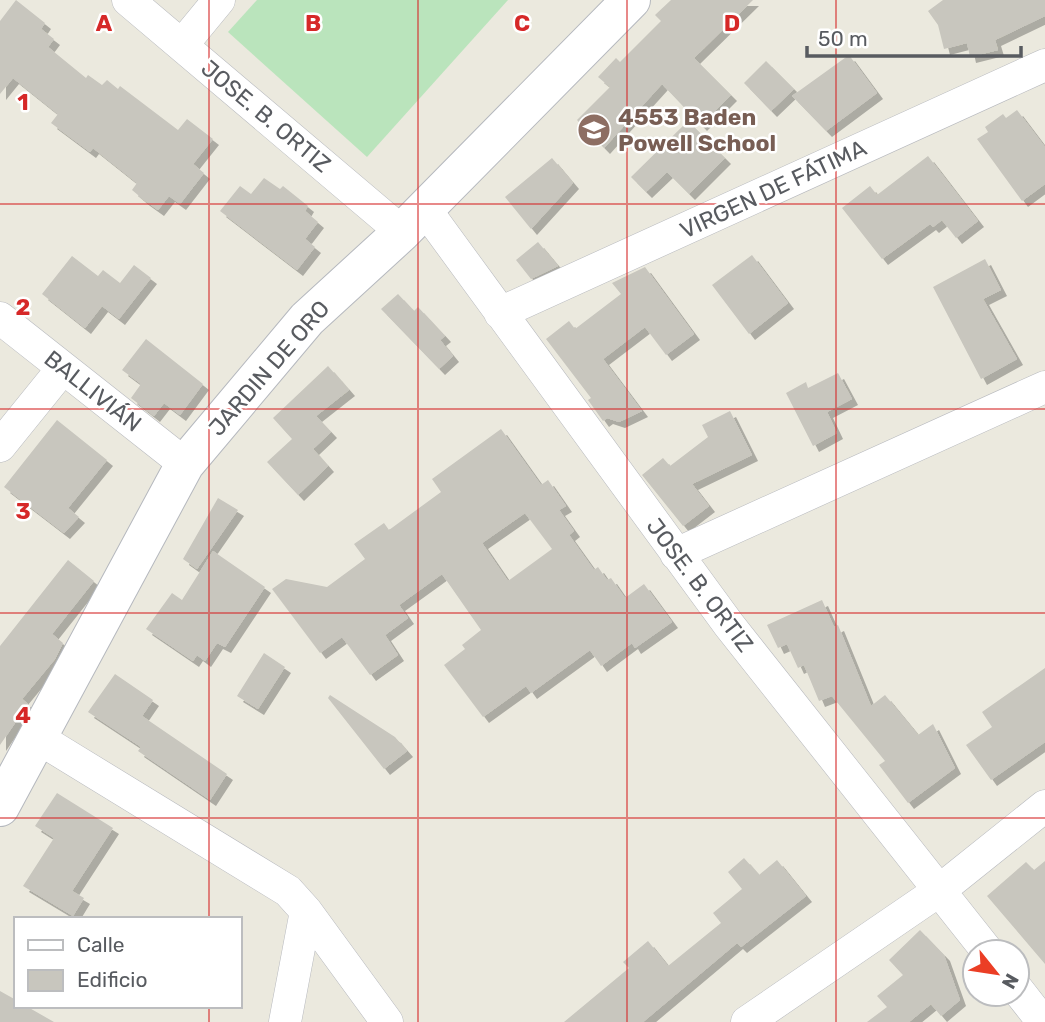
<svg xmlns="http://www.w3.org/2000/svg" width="1045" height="1022" viewBox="0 0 1045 1022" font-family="Rubik,sans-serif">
  <defs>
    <filter id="shadow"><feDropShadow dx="6" dy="6" stdDeviation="0" flood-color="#0004"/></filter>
  </defs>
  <rect width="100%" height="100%" fill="#ebe9de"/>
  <!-- pitch -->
  <path fill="#bae4bc" d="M257,0H508L367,157L228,32Z"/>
  <!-- building -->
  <path fill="#c8c6be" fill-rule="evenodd" filter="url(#shadow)" d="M16,0L45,23L41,29L54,39L48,47L86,78L88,75L102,85L107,80L118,89L120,86L178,130L187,119L213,139L193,164L204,173L180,204L169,196L158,210L144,200L132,190L137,183L93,148L90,152L51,123L58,114L13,78L0,94V21Z
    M671,0H753L694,58L731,95L701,125L662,84L604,148L577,120L610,87L598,77L616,58L620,62L661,21L655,15Z
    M943,0H1045V16L995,40L998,50L970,57L967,43L944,49L938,25L928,11Z
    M849,55L877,93L826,131L792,96Z
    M766,61L794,89L771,111L744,83Z
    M1017,110L1045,147V184L1022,201L977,139L988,132L985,127L1003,114L1006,118Z
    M688,121L725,158L689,194L667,172L646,192L631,177Z
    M928,156L978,221L956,238L942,220L933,227L930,224L882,259L842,208L870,186L877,195Z
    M552,158L573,183L531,229L505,197Z
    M264,178L280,189L283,186L308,206L305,211L318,222L305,239L315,247L297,270L220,211L240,186L251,194Z
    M538,242L558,266L531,279L516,260Z
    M752,255L788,303L749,334L712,285Z
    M72,256L98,276L103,270L120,283L134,265L151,278L119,319L102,306L85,328L42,294Z
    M985,259L1001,290L983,299L1017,359L981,379L933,287Z
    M645,267L694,334L666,355L645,327L603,359L642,411L619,422L607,418L603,421L588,400L591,398L546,339L569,321L575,329L621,294L612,283Z
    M398,294L414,311L418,307L445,336L440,340L453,356L439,369L381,309Z
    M146,339L203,384L180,415L164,403L154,416L131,398L141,384L122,370Z
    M328,366L349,390L316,416L331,432L313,449L328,466L298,495L267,462L292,439L273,418Z
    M838,373L852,399L827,412L837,433L813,446L786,393L806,382L808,388Z
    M730,411L752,455L692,484L709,506L683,526L642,475L663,458L670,466L708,437L702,425Z
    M57,420L107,460L68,508L79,517L64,533L4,487Z
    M501,429L541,485L548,480L566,506L559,510L574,531L569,535L594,570L598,567L607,580L611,578L625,598L644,584L672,622L635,648L632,643L601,666L590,650L531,693L526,686L483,717L444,665L465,649L462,645L481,630L442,574L399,605L408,618L385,635L398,655L370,675L342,637L320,653L272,589L286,579L327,587L365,559L354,544L384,523L389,530L441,492L432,479ZM525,513L552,549L508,581L482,543Z
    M218,498L238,510L197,569L183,559Z
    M213,551L265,587L225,647L217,643L205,661L197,655L193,661L146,629L172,593L182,600Z
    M68,560L94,581L52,634L63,643L55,659L22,699L28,704L0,745V646Z
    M822,600L834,627L838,625L871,706L885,695L918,735L933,724L955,768L908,803L879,765L885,761L832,696L819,701L804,665L798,668L787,644L778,648L767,625Z
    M264,653L285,667L258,709L237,696Z
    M1045,668V742L991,780L966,745L992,727L982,712Z
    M115,674L153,700L142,716L227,774L210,800L138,751L141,747L88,712Z
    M330,695L395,737L407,751L384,769L328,698Z
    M57,793L113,828L72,891L84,898L73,916L23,886L54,838L35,826Z
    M744,858L759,875L777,860L806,896L741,947L737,943L643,1022H564L629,968L623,962L648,941L668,966L721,923L713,913L742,889L728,872Z
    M1045,861V964L987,896L1026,862L1034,870Z
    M920,930L944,955L960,1000L941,1016L931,1004L909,1022H867L887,1007L877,996L903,975L889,960Z
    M0,991L16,1000V1006H26L54,1022H0Z"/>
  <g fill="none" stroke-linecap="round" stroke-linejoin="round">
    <defs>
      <path id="street" d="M128,0L402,232
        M182,45L219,0
        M425,209L729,625L988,952
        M500,313L1045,65
        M0,318L185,464
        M0,446L63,368
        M676,554L1045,387
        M38,738L288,891L306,911L387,1022
        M1017,989L1043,1022
        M285,1022L306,911
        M747,1022L940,890L1045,806"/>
      <path id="secondary" d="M0,807L185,464L307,319L402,232L631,0"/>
    </defs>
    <!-- street casing -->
    <use href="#street" stroke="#b7b9be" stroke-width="33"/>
    <!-- secondary casing -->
    <use href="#secondary" stroke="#b5b8be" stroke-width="40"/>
    <!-- street -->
    <use href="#street" stroke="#fff" stroke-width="32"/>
    <!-- secondary -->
    <use href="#secondary" stroke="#fff" stroke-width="38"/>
  </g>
  <!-- grid -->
  <path fill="none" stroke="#d62828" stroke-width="2" stroke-opacity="0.55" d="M209,0V919M418,0V1022M627,0V1022M836,0V1022M0,204H1045M0,409H1045M0,613H1045M0,818H1045M209,1006V1022"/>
  <!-- icons -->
  <defs>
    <symbol id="school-disc" viewBox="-11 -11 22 22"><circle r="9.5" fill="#8d6e63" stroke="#fff"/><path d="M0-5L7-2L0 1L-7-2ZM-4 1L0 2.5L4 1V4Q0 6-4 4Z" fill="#fff"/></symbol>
  </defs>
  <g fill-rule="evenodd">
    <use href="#school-disc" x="575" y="111" width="38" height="38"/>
  </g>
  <g text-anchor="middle" stroke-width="5" stroke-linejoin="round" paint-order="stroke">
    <!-- street labels -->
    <g font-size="23" fill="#585b60" stroke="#fff">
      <text transform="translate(266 116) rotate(40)" y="8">JOSE. B. ORTIZ</text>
      <text transform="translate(773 189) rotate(-25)" y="8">VIRGEN DE FÁTIMA</text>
      <text transform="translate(269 368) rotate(-49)" y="8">JARDIN DE ORO</text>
      <text transform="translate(93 391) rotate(38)" y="8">BALLIVIÁN</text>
      <text transform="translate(700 585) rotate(53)" y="8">JOSE. B. ORTIZ</text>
    </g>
    <!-- education labels -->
    <g font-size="23" font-weight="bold" fill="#785e54" stroke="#fff" text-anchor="start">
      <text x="618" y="125">4553 Baden<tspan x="618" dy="26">Powell School</tspan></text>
    </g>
  </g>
  <g font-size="23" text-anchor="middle" font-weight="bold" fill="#d62828" stroke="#fff" stroke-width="5" stroke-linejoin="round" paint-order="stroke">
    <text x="104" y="31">A</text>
    <text x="313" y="31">B</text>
    <text x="522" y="31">C</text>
    <text x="732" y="31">D</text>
    <text x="23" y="110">1</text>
    <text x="23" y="315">2</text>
    <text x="23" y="519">3</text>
    <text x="23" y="723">4</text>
  </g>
  <!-- legend -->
  <rect x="14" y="917" width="228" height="91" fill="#ffffff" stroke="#bcbdbf" stroke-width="2"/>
  <rect x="28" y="940" width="35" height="10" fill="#ffffff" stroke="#bcbdbf" stroke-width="2"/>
  <text x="77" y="952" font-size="21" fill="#585b60">Calle</text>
  <rect x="28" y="970" width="35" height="21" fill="#c8c6be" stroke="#bcbdbf" stroke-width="2"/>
  <text x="77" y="987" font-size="21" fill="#585b60">Edificio</text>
  <!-- north arrow -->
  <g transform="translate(996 973) rotate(120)"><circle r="33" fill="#ffffff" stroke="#bcbdbf" stroke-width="2"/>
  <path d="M0-5L12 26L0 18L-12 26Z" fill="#eb3e25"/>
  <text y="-10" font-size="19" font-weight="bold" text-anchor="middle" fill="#585b60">N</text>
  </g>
  <!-- scale -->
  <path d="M807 46v10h214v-10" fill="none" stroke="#585b60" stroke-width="3.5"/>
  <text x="818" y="46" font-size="21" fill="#585b60" stroke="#ffffff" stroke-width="5" paint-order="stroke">50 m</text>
</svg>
